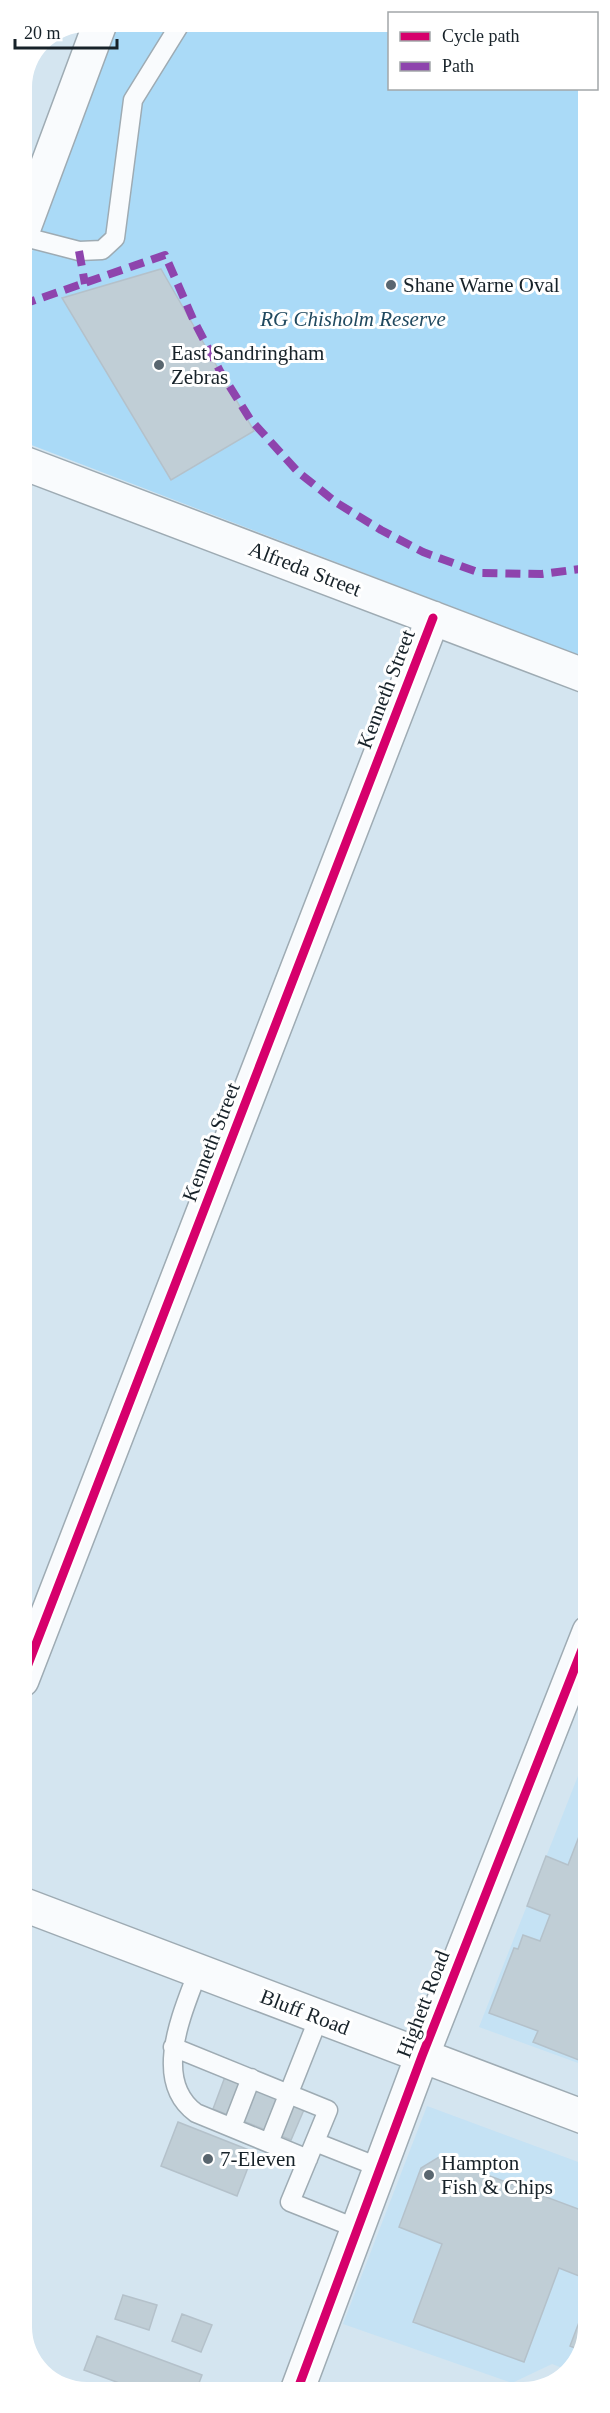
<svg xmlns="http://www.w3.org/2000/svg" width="610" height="2413" viewBox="0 0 610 2413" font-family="'Times New Roman',serif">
  <rect width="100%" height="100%" fill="#d4e5f0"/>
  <!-- built -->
  <path fill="#c5e2f4" d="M589,1748V2067L479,2027Z
    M427,2106L589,2166V2327L573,2370L570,2371L552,2364L512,2383L343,2324Z"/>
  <!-- green -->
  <path fill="#aadaf7" d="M119,21H389L390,88L588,89V659L21,441V281Z"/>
  <!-- building -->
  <path fill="#c0ced6" stroke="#b4c1ca" stroke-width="1.5" d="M161,269L254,431L171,480L62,298Z
    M585,1821L589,1822V2064L533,2042L538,2031L489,2013L514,1948L518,1949L523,1935L540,1941L550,1915L527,1906L546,1856L568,1865Z
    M229,2066L309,2098L291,2140L213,2109Z
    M178,2122L254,2152L237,2196L161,2166Z
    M439,2157L589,2213V2280L559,2268L524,2362L413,2322L442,2244L399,2227L421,2168Z
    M123,2295L157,2305L149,2330L115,2319Z
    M589,2296V2327L580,2350L570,2346Z
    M182,2314L212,2325L201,2352L172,2341Z
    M97,2336L202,2375L196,2391H141L84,2370Z"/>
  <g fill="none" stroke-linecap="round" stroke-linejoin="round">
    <defs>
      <path id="lane" d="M21,236L79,251L102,250L115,238L133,100L182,21
        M198,1971C183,2012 151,2080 196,2113L308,2159
        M173,2047L328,2110L290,2202L358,2229
        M232,2127L251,2078
        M315,2142L381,2168
        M269,2143L319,2017"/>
      <path id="street" d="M21,236L101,21
        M21,462L588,677
        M22,1680L433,618"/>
      <path id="secondary" d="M22,1904L589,2119
        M297,2391L422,2056L589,1632"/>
    </defs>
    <!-- lane casing -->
    <use href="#lane" stroke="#9eabb3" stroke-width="21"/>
    <!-- street casing -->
    <use href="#street" stroke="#9eabb3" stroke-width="36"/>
    <!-- secondary casing -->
    <use href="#secondary" stroke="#9eabb3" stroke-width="36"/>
    <!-- lane -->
    <use href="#lane" stroke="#f9fbfd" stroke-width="18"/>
    <!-- street -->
    <use href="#street" stroke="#f9fbfd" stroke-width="33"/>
    <!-- secondary -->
    <use href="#secondary" stroke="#f9fbfd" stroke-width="33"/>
    <!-- quiet -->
    <path stroke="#8e44ad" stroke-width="8" stroke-dasharray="15 8" stroke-linecap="butt" d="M79,251L85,284
      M21,305L165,255L193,319L220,371L250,419L298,472L337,503L381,530L423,552L480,573L542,574L588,568"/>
    <defs>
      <path id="cycleway" d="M22,1680L433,618
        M297,2391L422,2056L589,1632"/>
    </defs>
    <!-- cycleway casing -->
    <use href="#cycleway" stroke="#fff" stroke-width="13"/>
    <!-- cycleway -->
    <use href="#cycleway" stroke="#d6006c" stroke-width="9"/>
  </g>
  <!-- markers -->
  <g fill="#59666f" stroke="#fff" stroke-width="2">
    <circle cx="391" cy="285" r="6"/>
    <circle cx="159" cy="365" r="6"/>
    <circle cx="208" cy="2159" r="6"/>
    <circle cx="429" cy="2175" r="6"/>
  </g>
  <g text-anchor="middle" stroke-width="6" stroke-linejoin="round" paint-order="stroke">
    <!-- poi labels -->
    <g font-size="21" fill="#172229" stroke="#fff" text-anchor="start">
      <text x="403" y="292">Shane Warne Oval</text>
      <text x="171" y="360">East Sandringham<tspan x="171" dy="24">Zebras</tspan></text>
      <text x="220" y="2166">7-Eleven</text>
      <text x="441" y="2170">Hampton<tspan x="441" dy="24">Fish &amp; Chips</tspan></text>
    </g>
    <!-- park labels -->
    <g font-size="21" font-style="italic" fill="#214a60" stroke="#fff">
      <text x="353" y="326">RG Chisholm Reserve</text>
    </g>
    <!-- street labels -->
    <g font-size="21" fill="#172229" stroke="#fff">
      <text transform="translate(305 569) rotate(21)" y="7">Alfreda Street</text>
      <text transform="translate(386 689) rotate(-69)" y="7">Kenneth Street</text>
      <text transform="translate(211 1142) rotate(-69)" y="7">Kenneth Street</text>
      <text transform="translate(423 2004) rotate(-69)" y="7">Highett Road</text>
      <text transform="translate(305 2012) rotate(21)" y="7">Bluff Road</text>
    </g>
  </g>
  <!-- crop -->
  <path d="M0 0H610V2413H0ZM87 32H523A55 55 0 0 1 578 87V2327A55 55 0 0 1 523 2382H87A55 55 0 0 1 32 2327V87A55 55 0 0 1 87 32Z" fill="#fff" fill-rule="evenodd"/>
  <!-- legend -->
  <rect x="388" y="12" width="210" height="78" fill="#ffffff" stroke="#a2a7a9" stroke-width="1.5"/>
  <rect x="400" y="32" width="30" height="9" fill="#d6006c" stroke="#a2a7a9" stroke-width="1.5"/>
  <text x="442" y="42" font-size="18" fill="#172229">Cycle path</text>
  <rect x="400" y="62" width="30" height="9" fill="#8e44ad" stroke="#a2a7a9" stroke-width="1.5"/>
  <text x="442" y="72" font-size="18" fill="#172229">Path</text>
  <!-- scale -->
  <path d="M15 39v9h102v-9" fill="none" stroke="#172229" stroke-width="3"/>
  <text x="24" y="39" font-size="18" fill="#172229" stroke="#ffffff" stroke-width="4.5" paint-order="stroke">20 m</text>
</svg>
